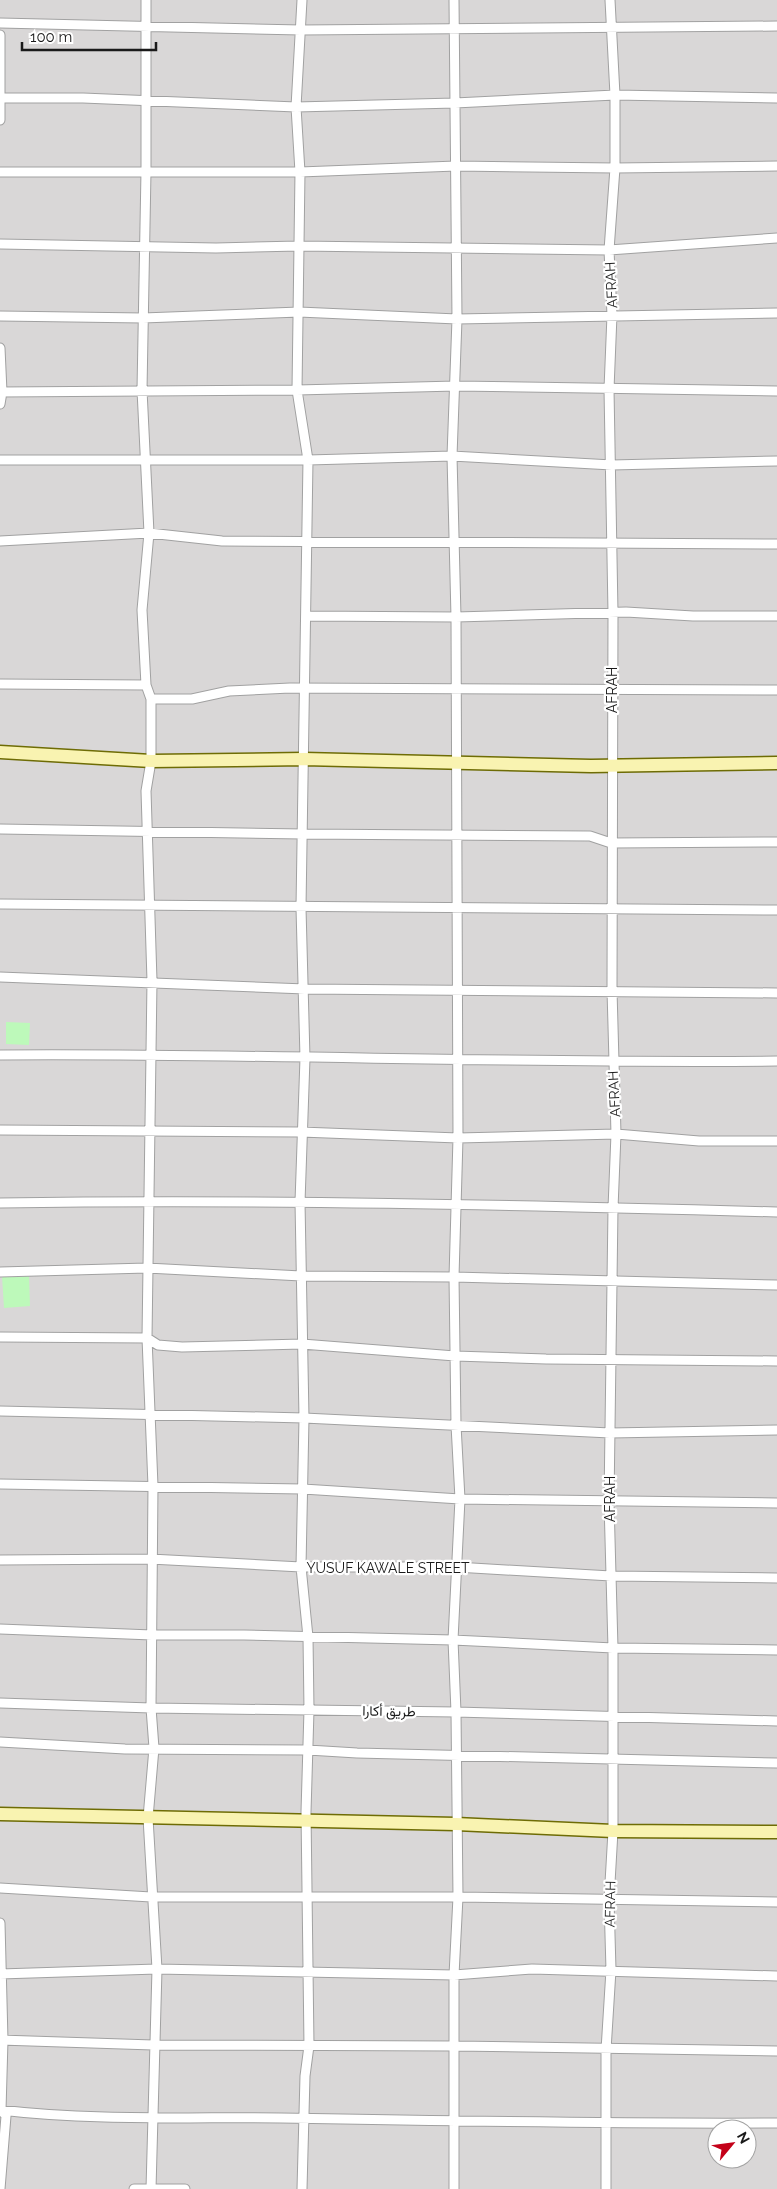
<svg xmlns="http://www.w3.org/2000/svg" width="777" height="2189" viewBox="0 0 777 2189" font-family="Raleway,Vazirmatn,sans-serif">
  <rect width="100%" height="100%" fill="#ece6e0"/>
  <!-- residential -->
  <path fill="#d9d7d7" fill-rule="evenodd" d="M0,0H777V2189H0ZM717,2129H747V2159H717Z"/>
  <!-- park -->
  <path fill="#bdf9ba" d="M6,1022L30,1023L29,1045L6,1044Z
    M29,1275L30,1306L4,1308L2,1276Z"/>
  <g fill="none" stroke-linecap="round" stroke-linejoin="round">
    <defs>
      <path id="street" d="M146,0V171L142,390L149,533L142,610L146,685L151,699V761L146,791L152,981L147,1338L153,1486L151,1708L154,1748L148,1818L157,1969L151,2189
        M454,0L457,319L452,456L456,617L458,1138L454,1277L456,1425L460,1499L453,1640L456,1712L458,1897L454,1975V2189
        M0,23L301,30L777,26
        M0,35V120
        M0,98H83L296,107L455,103L615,95L777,98
        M0,172H300L456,166L615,168L777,166
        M0,244L216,248L299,246L609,250L777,238
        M0,316L143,318L299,312L457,319L777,313
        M0,348L2,392L0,404
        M0,392L297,390L456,386L777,391
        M0,460H308L452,456L612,465L777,461
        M0,541L149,533L222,541L777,544
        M307,616L456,617L626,612L693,616H777
        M0,684L146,685
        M151,699H192L229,691L290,688L777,690
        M0,829L303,834L590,836L611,843L777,842
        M0,904L777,910
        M0,977L305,989L777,993
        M0,1055C259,1053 518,1064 777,1061
        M0,1130L301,1132L458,1138L616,1134L699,1141H777
        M0,1203C259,1199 518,1205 777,1212
        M0,1272L147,1268L301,1276L454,1277L777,1285
        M0,1337L147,1338L158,1345L182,1347L302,1344L455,1356L546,1359L777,1361
        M0,1411L304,1418L610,1433L777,1430
        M0,1484L303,1489L460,1499L777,1503
        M0,1560L150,1559L301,1567H456L611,1576L777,1578
        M0,1629L152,1635H244L453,1640L613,1648L777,1650
        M0,1703L151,1708L456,1712L777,1721
        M0,1742L125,1749L308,1750L357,1753L777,1763
        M0,1888L151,1897H458L777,1902
        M0,1923L3,2040L1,2110L6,2116L0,2189
        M0,1974L157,1969L454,1975L532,1969L777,1976
        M0,2040L153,2045L455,2046L777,2051
        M0,2110C91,2121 189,2117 281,2118C446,2121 612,2124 777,2123
        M134,2189H185
        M302,2189L305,2076L309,2046L306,1812L309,1710L308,1637L301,1567L304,1418L300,1202L305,1058L301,908L308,460L297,390L300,172L296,107L302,0
        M606,2189V2050L611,1970L609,1900L613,1831V1648L609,1502L613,1208L616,1134L612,990L613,613L609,389L612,315L609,250L615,168V95L610,0"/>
      <path id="secondary" d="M0,752L151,761L304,759L591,766L777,763
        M0,1814L456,1824L613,1831L777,1832"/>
    </defs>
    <!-- street casing -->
    <use href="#street" stroke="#a1a1a1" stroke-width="11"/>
    <!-- secondary casing -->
    <use href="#secondary" stroke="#6e6c05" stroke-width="15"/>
    <!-- street -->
    <use href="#street" stroke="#fff" stroke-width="9"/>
    <!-- secondary -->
    <use href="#secondary" stroke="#f9f3b1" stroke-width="12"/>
  </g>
  <g text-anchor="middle" stroke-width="4.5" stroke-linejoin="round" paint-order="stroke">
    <!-- street labels -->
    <g font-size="14" fill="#1a1a1a" stroke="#fff">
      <text transform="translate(611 285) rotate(-93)" y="5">AFRAH</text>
      <text transform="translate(612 690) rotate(-90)" y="5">AFRAH</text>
      <text transform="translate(614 1094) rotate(-93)" y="5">AFRAH</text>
      <text transform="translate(610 1499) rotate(-90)" y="5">AFRAH</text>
      <text x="388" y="1573">YUSUF KAWALE STREET</text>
      <text transform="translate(389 1711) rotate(1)" y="5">طريق أكارا</text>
      <text transform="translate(610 1904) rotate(-89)" y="5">AFRAH</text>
    </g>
  </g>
  <!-- north arrow -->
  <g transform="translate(732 2144) rotate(61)"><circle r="24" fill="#ffffff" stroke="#a3a3a3"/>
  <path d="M0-4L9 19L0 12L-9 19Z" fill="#c40119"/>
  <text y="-8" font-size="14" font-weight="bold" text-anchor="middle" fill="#1a1a1a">N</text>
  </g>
  <!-- scale -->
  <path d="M22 42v8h134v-8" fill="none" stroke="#1a1a1a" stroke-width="2.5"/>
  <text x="30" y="42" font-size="15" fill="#1a1a1a" stroke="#ffffff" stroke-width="4" paint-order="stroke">100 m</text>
</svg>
